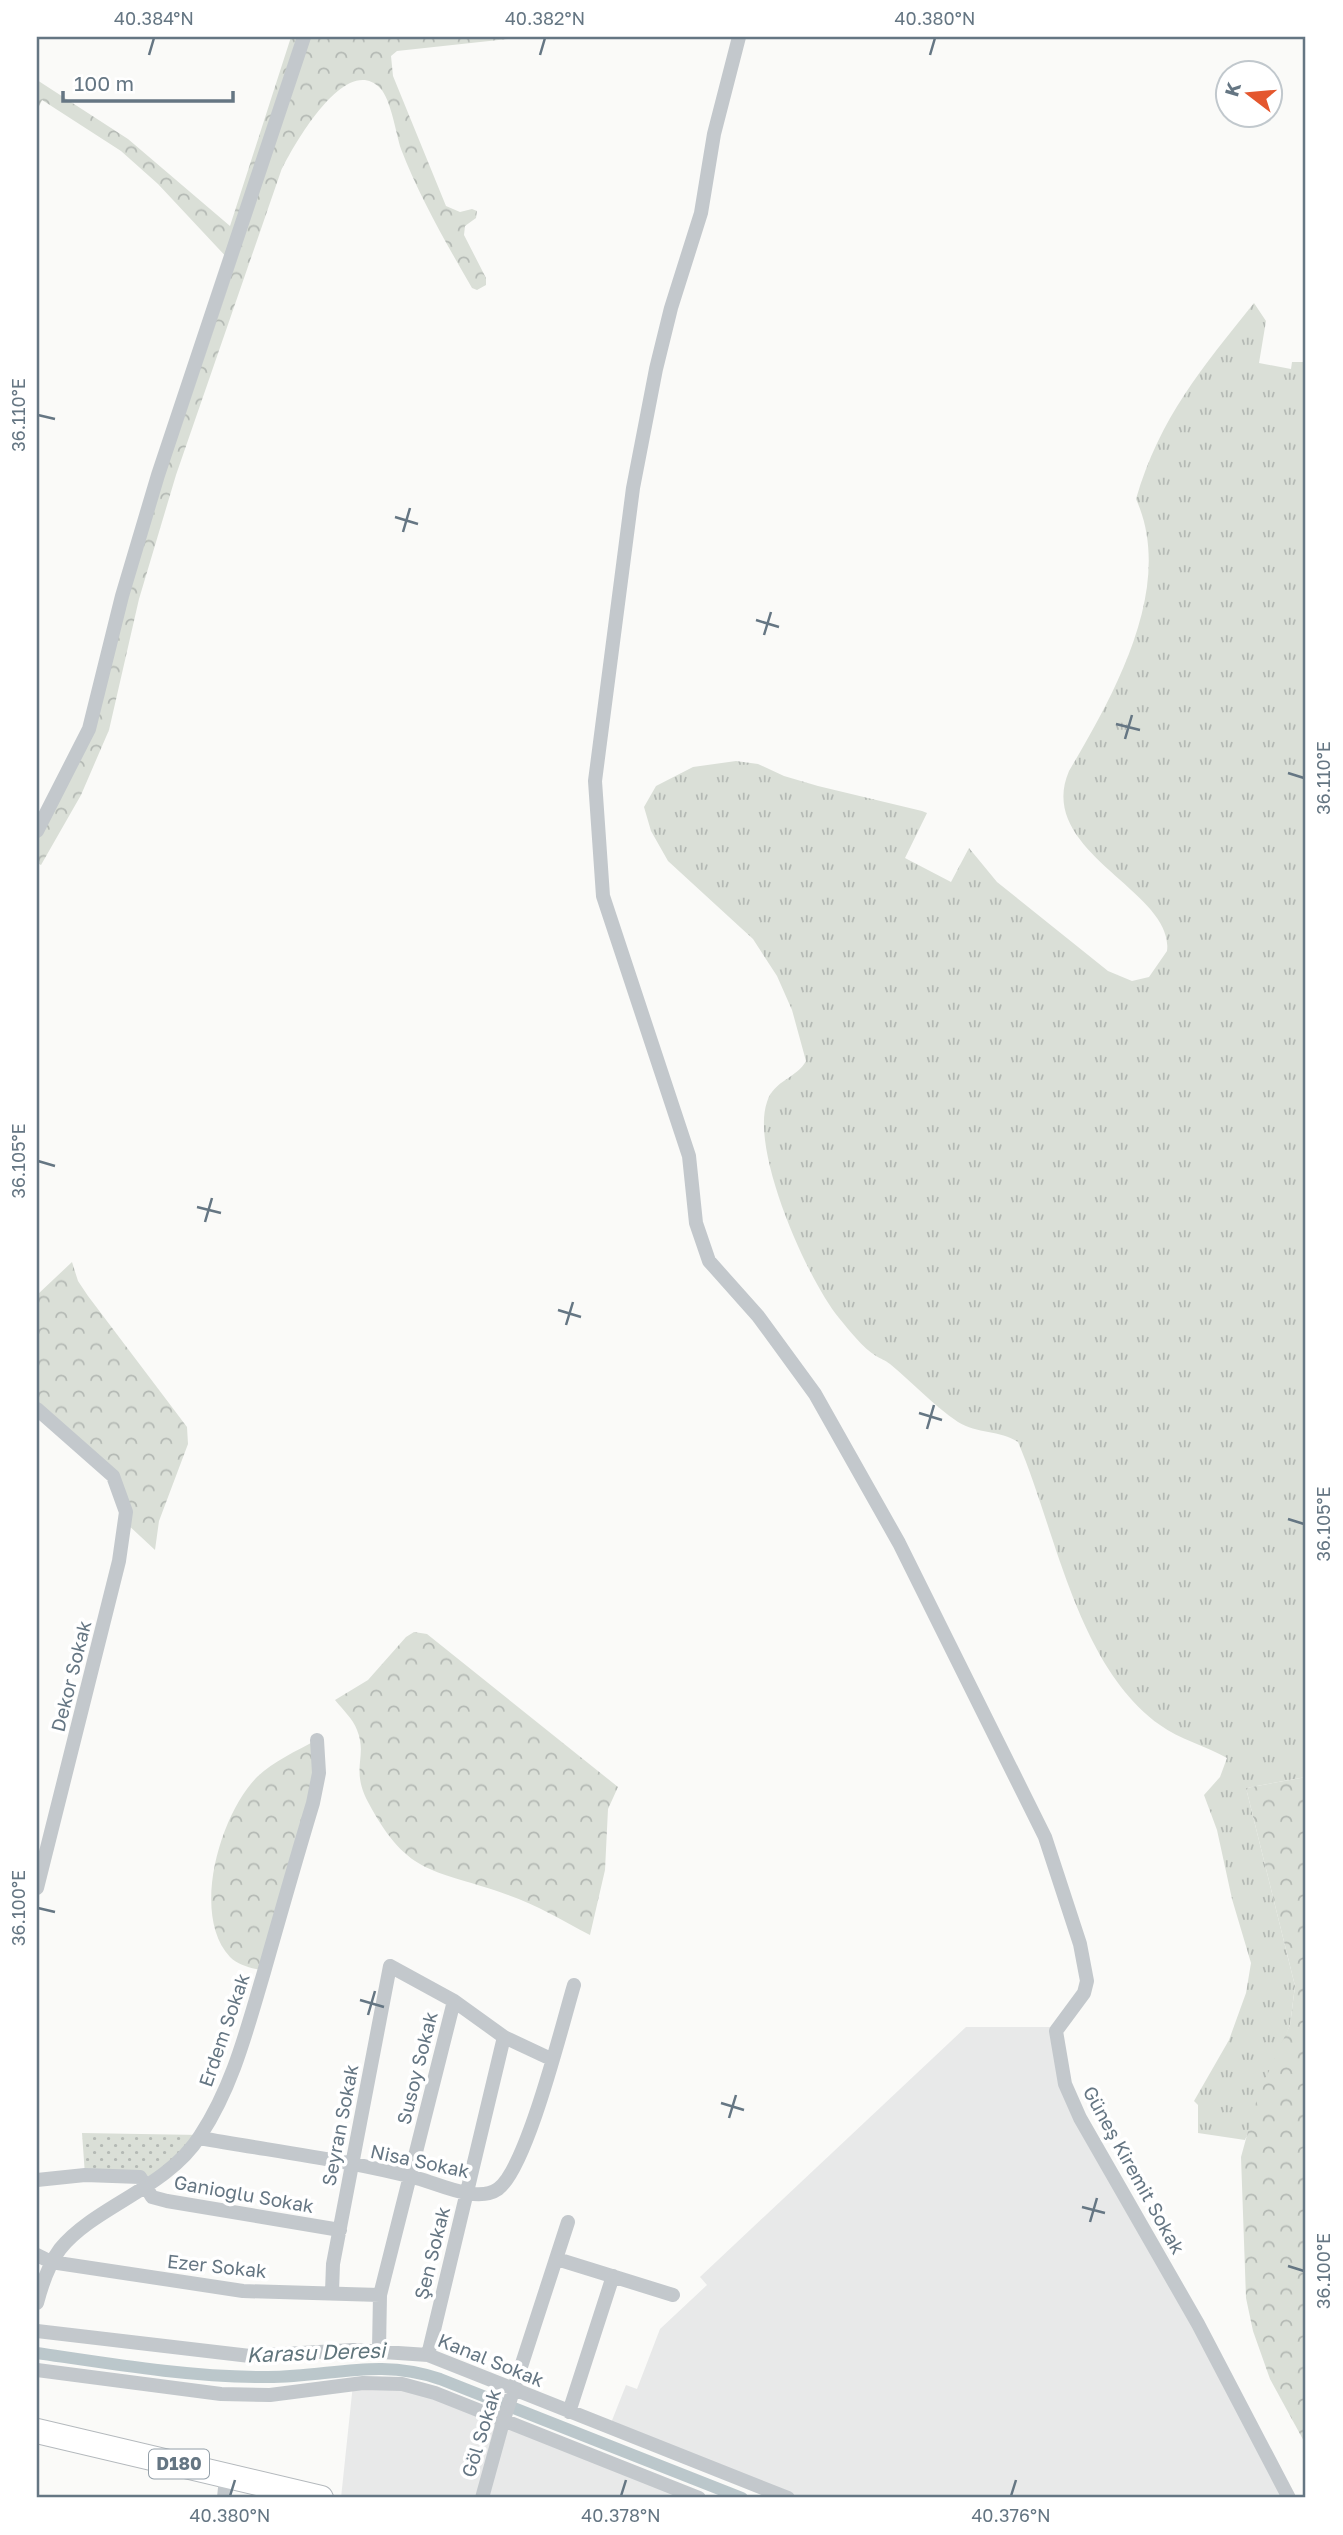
<svg xmlns="http://www.w3.org/2000/svg" width="1343" height="2535" viewBox="0 0 1343 2535" font-family="'Golos Text',sans-serif">
  <defs>
    <pattern id="grass-tufts" width="24" height="20" patternUnits="userSpaceOnUse" patternTransform="scale(1.75)"><rect width="24" height="20" fill="#dadfd7"/><path d="M3 7l-1-3M5 7V3M7 7l1-3M15 17l-1-3M17 17v-4M19 17l1-3" fill="none" stroke="#b4b9b4"/></pattern>
    <pattern id="forest-crowns" width="20" height="18" patternUnits="userSpaceOnUse" patternTransform="scale(1.75)"><rect width="20" height="18" fill="#dadfd7"/><path d="M2 6a3 3 0 1 1 6 0M12 15a3 3 0 1 1 6 0" fill="none" stroke="#b4b9b4"/></pattern>
    <pattern id="park-dots" width="8" height="8" patternUnits="userSpaceOnUse" patternTransform="scale(1.75)"><rect width="8" height="8" fill="#dadfd7"/><path d="M2 2h.1M6 6h.1" fill="none" stroke="#b4b9b4" stroke-width="1.8" stroke-linecap="round"/></pattern>
  </defs>
  <rect width="100%" height="100%" fill="#fafaf8"/>
  <!-- built -->
  <path fill="#e8e9e9" d="M966,2027H1057L1065,2084L1289,2498H788L609,2428L626,2385L637,2389L660,2329L707,2285L700,2277Z
    M353,2384H402L699,2498H341Z"/>
  <!-- grass -->
  <path fill="url(#grass-tufts)" d="M1254,303L1266,321L1259,363L1291,369L1292,362H1306V1777L1246,1788L1295,1986L1290,2025L1245,2140L1198,2133V2105L1194,2101L1229,2040L1246,1993L1251,1963L1232,1899L1217,1830L1204,1795L1220,1777L1227,1758C1206,1746 1179,1739 1160,1725C1077,1666 1056,1531 1018,1442C1000,1430 977,1434 958,1422C933,1405 913,1383 890,1364C885,1360 881,1359 876,1356C863,1348 849,1330 839,1318C807,1279 750,1150 767,1102C774,1080 797,1078 806,1061L792,1010L777,976L753,939L668,861L651,831L644,807L656,786L693,767L736,761L758,764L784,776L818,786L922,811L927,813L905,858L951,882L969,848L997,882L1108,971L1132,981L1149,977L1167,951C1175,891 1034,852 1069,771C1113,696 1176,587 1136,499C1160,417 1202,368 1254,303Z"/>
  <!-- forest -->
  <path fill="url(#forest-crowns)" d="M291,37H526L397,51L391,56L393,76L446,206L460,212L472,209L477,211L476,218L465,226L464,235L486,278V285L477,290L472,288C446,243 420,198 401,149C396,134 391,99 380,88C345,52 292,148 281,171L176,475L139,599L109,730L81,795L41,865L37,863V831L77,756L110,639L231,262L158,184L121,151L42,100L37,111V80L128,139L230,226Z
    M72,1262L78,1281L88,1296L187,1427L188,1444L159,1521L155,1550L125,1522L121,1493L37,1409V1295Z
    M414,1632L427,1634L618,1787L608,1809L605,1870L590,1935C563,1921 537,1905 508,1895C435,1868 409,1879 368,1802C350,1768 368,1757 357,1730C353,1719 343,1710 335,1700L368,1680L406,1637Z
    M317,1740L319,1764L264,1971C252,1968 239,1966 230,1957C190,1914 221,1813 257,1777C274,1761 296,1751 317,1740Z
    M1306,1777V2445L1270,2379L1253,2331L1246,2298L1241,2157L1258,2095L1290,2025L1295,1986L1246,1788Z"/>
  <!-- park -->
  <path fill="url(#park-dots)" d="M82,2133L201,2135L147,2188L140,2177L85,2175Z"/>
  <g fill="none" stroke-linecap="round" stroke-linejoin="round">
    <!-- canal -->
    <path stroke="#bbc7cb" stroke-width="12" d="M37,2353C112,2364 189,2377 265,2377C328,2378 377,2357 440,2379L742,2498"/>
    <defs>
      <path id="highway" d="M37,2431L321,2498"/>
    </defs>
    <!-- highway casing -->
    <use href="#highway" stroke="#b4b9bd" stroke-width="26"/>
    <!-- street -->
    <path stroke="#c3c8cc" stroke-width="14" d="M739,37L714,134L701,213L671,308L656,369L633,488L595,781L603,896L689,1156L696,1223L709,1261L758,1316L815,1394L899,1543L1045,1837L1080,1944L1087,1981L1084,1993L1056,2031L1065,2084L1080,2118L1198,2324L1289,2498
      M37,831L89,729L122,596L158,475L304,37
      M37,1409L113,1476L126,1512L119,1561L37,1888
      M200,2138C272,2151 348,2160 420,2179C441,2185 478,2203 498,2189C527,2168 562,2025 574,1985
      M37,2180L85,2175L140,2177L152,2197L167,2201L340,2230
      M37,2255L51,2262L243,2291L380,2295
      M557,2259L673,2295
      M332,2292L333,2264L390,1966L454,2001L504,2037L551,2059
      M37,2303C42,2284 48,2265 60,2249C95,2206 166,2189 200,2136C233,2086 247,2029 264,1972C280,1916 296,1859 313,1803L319,1773L317,1740
      M37,2331L250,2356L353,2350L428,2355L788,2498
      M379,2349L380,2295L454,2001
      M428,2355L504,2037
      M37,2370L221,2394L270,2395L363,2383L402,2384L435,2393L699,2498
      M569,2412L613,2276
      M224,2498L225,2488
      M482,2498L503,2422L568,2222"/>
    <!-- highway -->
    <use href="#highway" stroke="#fff" stroke-width="24"/>
  </g>
  <!-- ticks -->
  <path fill="none" stroke="#657683" stroke-width="2.5" d="M149,55L154,38M540,55L545,38M930,55L935,38M38,415L55,419M395,517L418,524M403,532L410,508M756,620L779,627M764,635L771,612M1116,724L1140,730M1125,739L1132,715M1288,773L1304,778M38,1161L55,1166M197,1207L221,1213M205,1222L212,1198M558,1310L581,1317M566,1325L573,1302M919,1413L942,1420M927,1429L934,1405M1288,1519L1304,1524M38,1908L55,1912M360,2000L384,2007M368,2015L375,1991M721,2103L744,2110M729,2118L736,2095M1082,2207L1105,2213M1090,2222L1097,2198M1288,2266L1304,2271M230,2496L235,2480M621,2496L626,2480M1011,2496L1016,2480"/>
  <g text-anchor="middle" stroke-width="7" stroke-linejoin="round" paint-order="stroke">
    <!-- shield labels -->
    <rect fill="#fff" stroke="#939fa8" stroke-width="2" x="149" y="2449.5" width="60" height="29" rx="5"/>
    <g font-size="18" font-weight="bold" fill="#657683">
      <text x="179" y="2470">D180</text>
    </g>
    <!-- street labels -->
    <g font-size="19" fill="#657683" stroke="#fff">
      <text transform="translate(71 1676) rotate(-76)" y="7">Dekor Sokak</text>
      <text transform="translate(224 2030) rotate(-71)" y="7">Erdem Sokak</text>
      <text transform="translate(417 2068) rotate(-76)" y="7">Susoy Sokak</text>
      <text transform="translate(340 2125) rotate(-79)" y="7">Seyran Sokak</text>
      <text transform="translate(420 2161) rotate(12)" y="7">Nisa Sokak</text>
      <text transform="translate(1134 2170) rotate(61)" y="7">Güneş Kiremit Sokak</text>
      <text transform="translate(244 2194) rotate(10)" y="7">Ganioğlu Sokak</text>
      <text transform="translate(432 2253) rotate(-76)" y="7">Şen Sokak</text>
      <text transform="translate(217 2266) rotate(6)" y="7">Ezer Sokak</text>
      <text transform="translate(491 2360) rotate(22)" y="7">Kanal Sokak</text>
      <text transform="translate(481 2433) rotate(-73)" y="7">Göl Sokak</text>
    </g>
    <!-- water labels -->
    <g font-size="21" font-style="italic" fill="#60757c" stroke="#fff">
      <text transform="translate(316 2353) rotate(-2)" y="7">Karasu Deresi</text>
    </g>
  </g>
  <!-- border -->
  <rect width="1343" height="2535" fill="none" stroke="#ffffff" stroke-width="77"/>
  <!-- north arrow -->
  <g transform="translate(1249 94) rotate(286)"><circle r="33" fill="#ffffff" stroke="#c1c8cd" stroke-width="2"/>
  <path d="M0-5L12 26L0 18L-12 26Z" fill="#e4572e"/>
  <text y="-10" font-size="19" font-weight="bold" text-anchor="middle" fill="#657683">K</text>
  </g>
  <!-- scale -->
  <path d="M63 91v10h170v-10" fill="none" stroke="#657683" stroke-width="3.5"/>
  <text x="74" y="91" font-size="21" fill="#657683" stroke="#ffffff" stroke-width="5" paint-order="stroke">100 m</text>
  <rect x="38" y="38" width="1266" height="2458" fill="none" stroke="#657683" stroke-width="2.5"/>
  <g font-size="18" text-anchor="middle" fill="#657683">
    <text x="154" y="25">40.384°N</text>
    <text x="545" y="25">40.382°N</text>
    <text x="935" y="25">40.380°N</text>
    <text transform="translate(19 415) rotate(-90)" y="6">36.110°E</text>
    <text transform="translate(1324 778) rotate(-90)" y="6">36.110°E</text>
    <text transform="translate(19 1161) rotate(-90)" y="6">36.105°E</text>
    <text transform="translate(1324 1524) rotate(-90)" y="6">36.105°E</text>
    <text transform="translate(19 1908) rotate(-90)" y="6">36.100°E</text>
    <text transform="translate(1324 2271) rotate(-90)" y="6">36.100°E</text>
    <text x="230" y="2522">40.380°N</text>
    <text x="621" y="2522">40.378°N</text>
    <text x="1011" y="2522">40.376°N</text>
  </g>
</svg>
